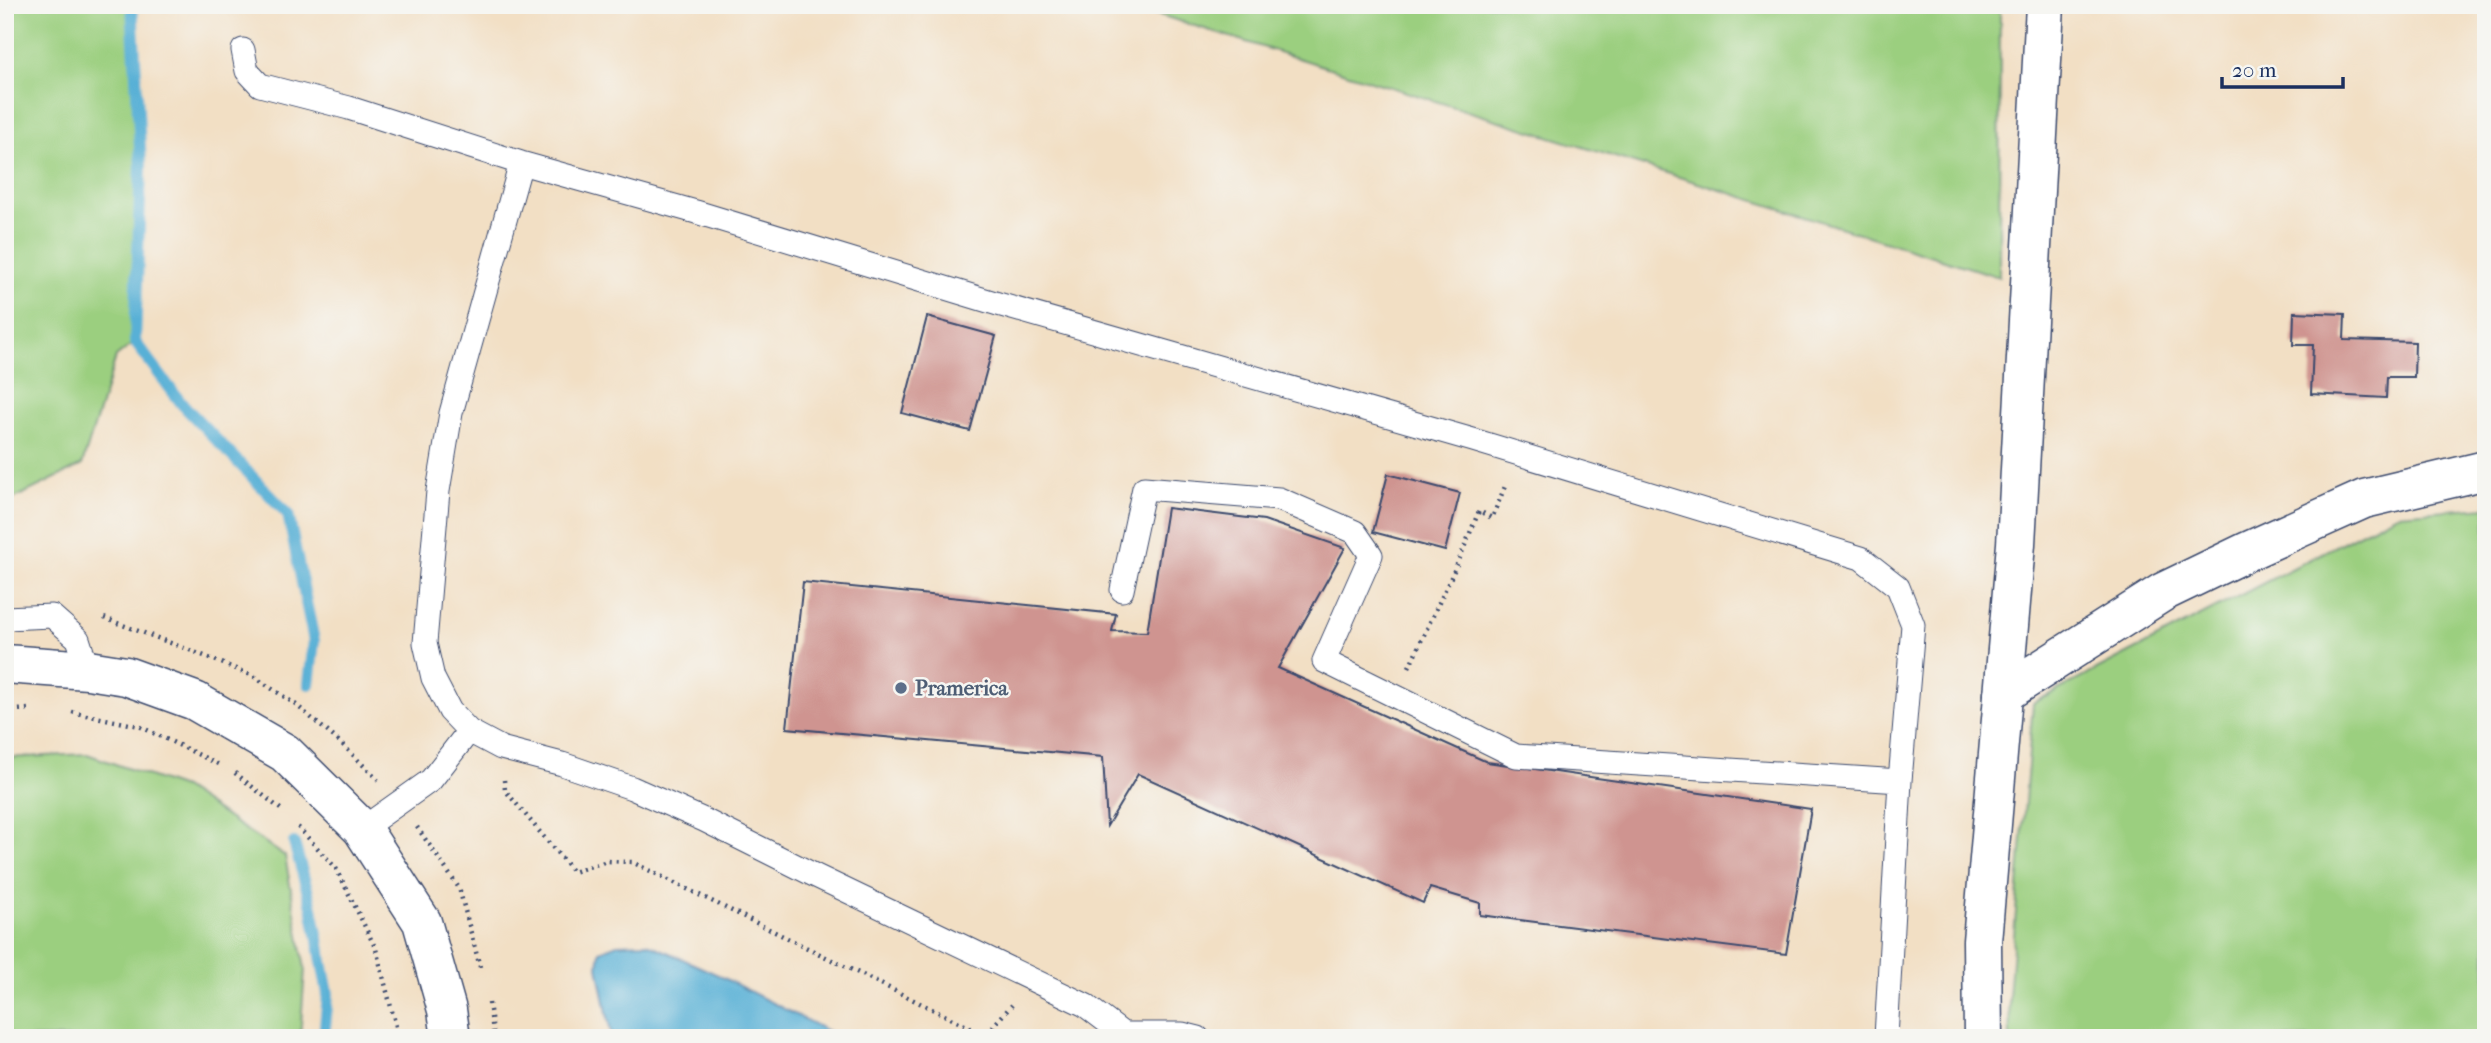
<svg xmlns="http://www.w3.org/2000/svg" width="2491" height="1043" viewBox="0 0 2491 1043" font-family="'IM FELL French Canon',serif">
  <rect width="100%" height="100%" fill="#f6f6f2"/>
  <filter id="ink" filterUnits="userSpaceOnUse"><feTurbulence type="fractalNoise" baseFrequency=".0143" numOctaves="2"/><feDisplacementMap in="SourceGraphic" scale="14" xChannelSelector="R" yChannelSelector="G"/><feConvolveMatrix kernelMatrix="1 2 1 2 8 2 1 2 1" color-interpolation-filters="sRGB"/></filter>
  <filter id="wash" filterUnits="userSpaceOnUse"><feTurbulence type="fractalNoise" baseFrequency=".00686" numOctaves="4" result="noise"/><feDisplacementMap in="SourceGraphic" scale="28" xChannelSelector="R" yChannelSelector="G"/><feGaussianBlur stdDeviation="1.57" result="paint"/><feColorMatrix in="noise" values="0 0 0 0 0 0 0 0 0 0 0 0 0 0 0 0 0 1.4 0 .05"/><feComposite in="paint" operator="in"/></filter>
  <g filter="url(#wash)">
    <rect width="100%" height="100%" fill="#f2dfc4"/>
    <!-- green -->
    <path fill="#9bcf7f" stroke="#5b7f6e" stroke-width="2" d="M5,5H132L141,166L135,342L116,357L82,465L5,503Z
      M1128,5H2000L1999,277L1163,16Z
      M2486,507V1038H2010L2009,997L2033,703L2397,514Z
      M87,754L183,788L285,856L305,969L300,1038H5V758Z"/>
    <!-- water -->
    <path fill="#59b0d6" stroke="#3a709a" stroke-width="2" d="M647,943L716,974L841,1038H612L598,967L600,951L617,944Z"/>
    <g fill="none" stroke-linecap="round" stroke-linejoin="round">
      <!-- stream -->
      <path stroke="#59b0d6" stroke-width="12" d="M132,5L141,166L135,342L182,404L288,514L314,641L309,684
        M294,843L312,907L328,994L324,1038"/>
    </g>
    <g id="blocks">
      <!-- building -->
      <path fill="#cf9490" d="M2294,312L2345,314L2344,340L2415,342L2414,377H2387L2386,398L2311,394L2313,345H2293Z
        M927,317L996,336L970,431L902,413Z
        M2482,353H2486V389H2482Z
        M1388,474L1460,493L1445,551L1373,532Z
        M1167,508L1264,520L1345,548L1278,668L1487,762L1811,809L1786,954L1480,915V903L1430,888L1423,903L1138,774L1107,826L1103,757L787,728L803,582L1116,614L1112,631L1147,632Z"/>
    </g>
  </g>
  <g filter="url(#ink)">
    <use href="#blocks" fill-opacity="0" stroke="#3b496d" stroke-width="2"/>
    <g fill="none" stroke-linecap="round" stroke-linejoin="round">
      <defs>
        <path id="service" d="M243,50L247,71L260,85L349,108L521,163L696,212L998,304L1473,440L1861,558L1898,587L1913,625L1900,781L1886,1038
          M521,163L451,413L438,491L425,643L433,678L450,711L469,731L501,748L562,764L632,788L704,820L816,876L1085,1005L1123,1034H1182L1198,1038
          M1122,590L1144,488L1279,499L1355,532L1371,555L1324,661L1516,756L1900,781
          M5,618L52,616L78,639L88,670
          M362,829L431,780L469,731"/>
        <path id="minor" d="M5,664L88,670L126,676L195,701L285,753L362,829L422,922L447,1010L451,1038
          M2003,694L2163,592L2246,552L2364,499L2486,470"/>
        <path id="tertiary" d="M1983,1038L1982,941L2016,544L2045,5"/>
      </defs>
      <!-- service casing -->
      <use href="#service" stroke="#3b496d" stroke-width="25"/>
      <!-- minor casing -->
      <use href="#minor" stroke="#3b496d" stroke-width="41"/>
      <!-- tertiary casing -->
      <use href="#tertiary" stroke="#3b496d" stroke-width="41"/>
      <!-- path -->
      <path stroke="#3b496d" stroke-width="4.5" stroke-dasharray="2 5" stroke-linecap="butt" d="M104,618L192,651L253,676L295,704L342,744L378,780
        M1409,667L1459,560L1479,511L1492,518L1506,484
        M5,711L29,709
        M72,712L139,726L218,764
        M235,773L283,811
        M504,780L505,790L573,872L607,861L632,862L985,1035L1012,1005
        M298,827L336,868L376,949L399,1038
        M417,827L459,888L480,967
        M489,1003L494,1038"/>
      <!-- service -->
      <use href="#service" stroke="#fff" stroke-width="23"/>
      <!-- minor -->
      <use href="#minor" stroke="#fff" stroke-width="38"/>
      <!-- tertiary -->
      <use href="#tertiary" stroke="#fff" stroke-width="38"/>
    </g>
  </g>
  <!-- markers -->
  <circle fill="#5c6f8a" stroke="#f6f6f2" stroke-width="2.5" cx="901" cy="688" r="7"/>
  <g text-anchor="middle" stroke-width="5" stroke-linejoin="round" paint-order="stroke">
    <!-- service labels -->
    <g font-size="21" font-weight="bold" fill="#4e5e75" stroke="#f6f6f2" text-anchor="start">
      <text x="915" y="695">Pramerica</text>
    </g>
  </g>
  <!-- margin -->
  <rect width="2491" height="1043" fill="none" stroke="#f6f6f2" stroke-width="28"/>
  <!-- scale -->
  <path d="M2222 77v10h121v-10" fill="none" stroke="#1b2f5e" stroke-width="3.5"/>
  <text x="2232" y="77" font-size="21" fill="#1b2f5e" stroke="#f6f6f2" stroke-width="5" paint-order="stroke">20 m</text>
</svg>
